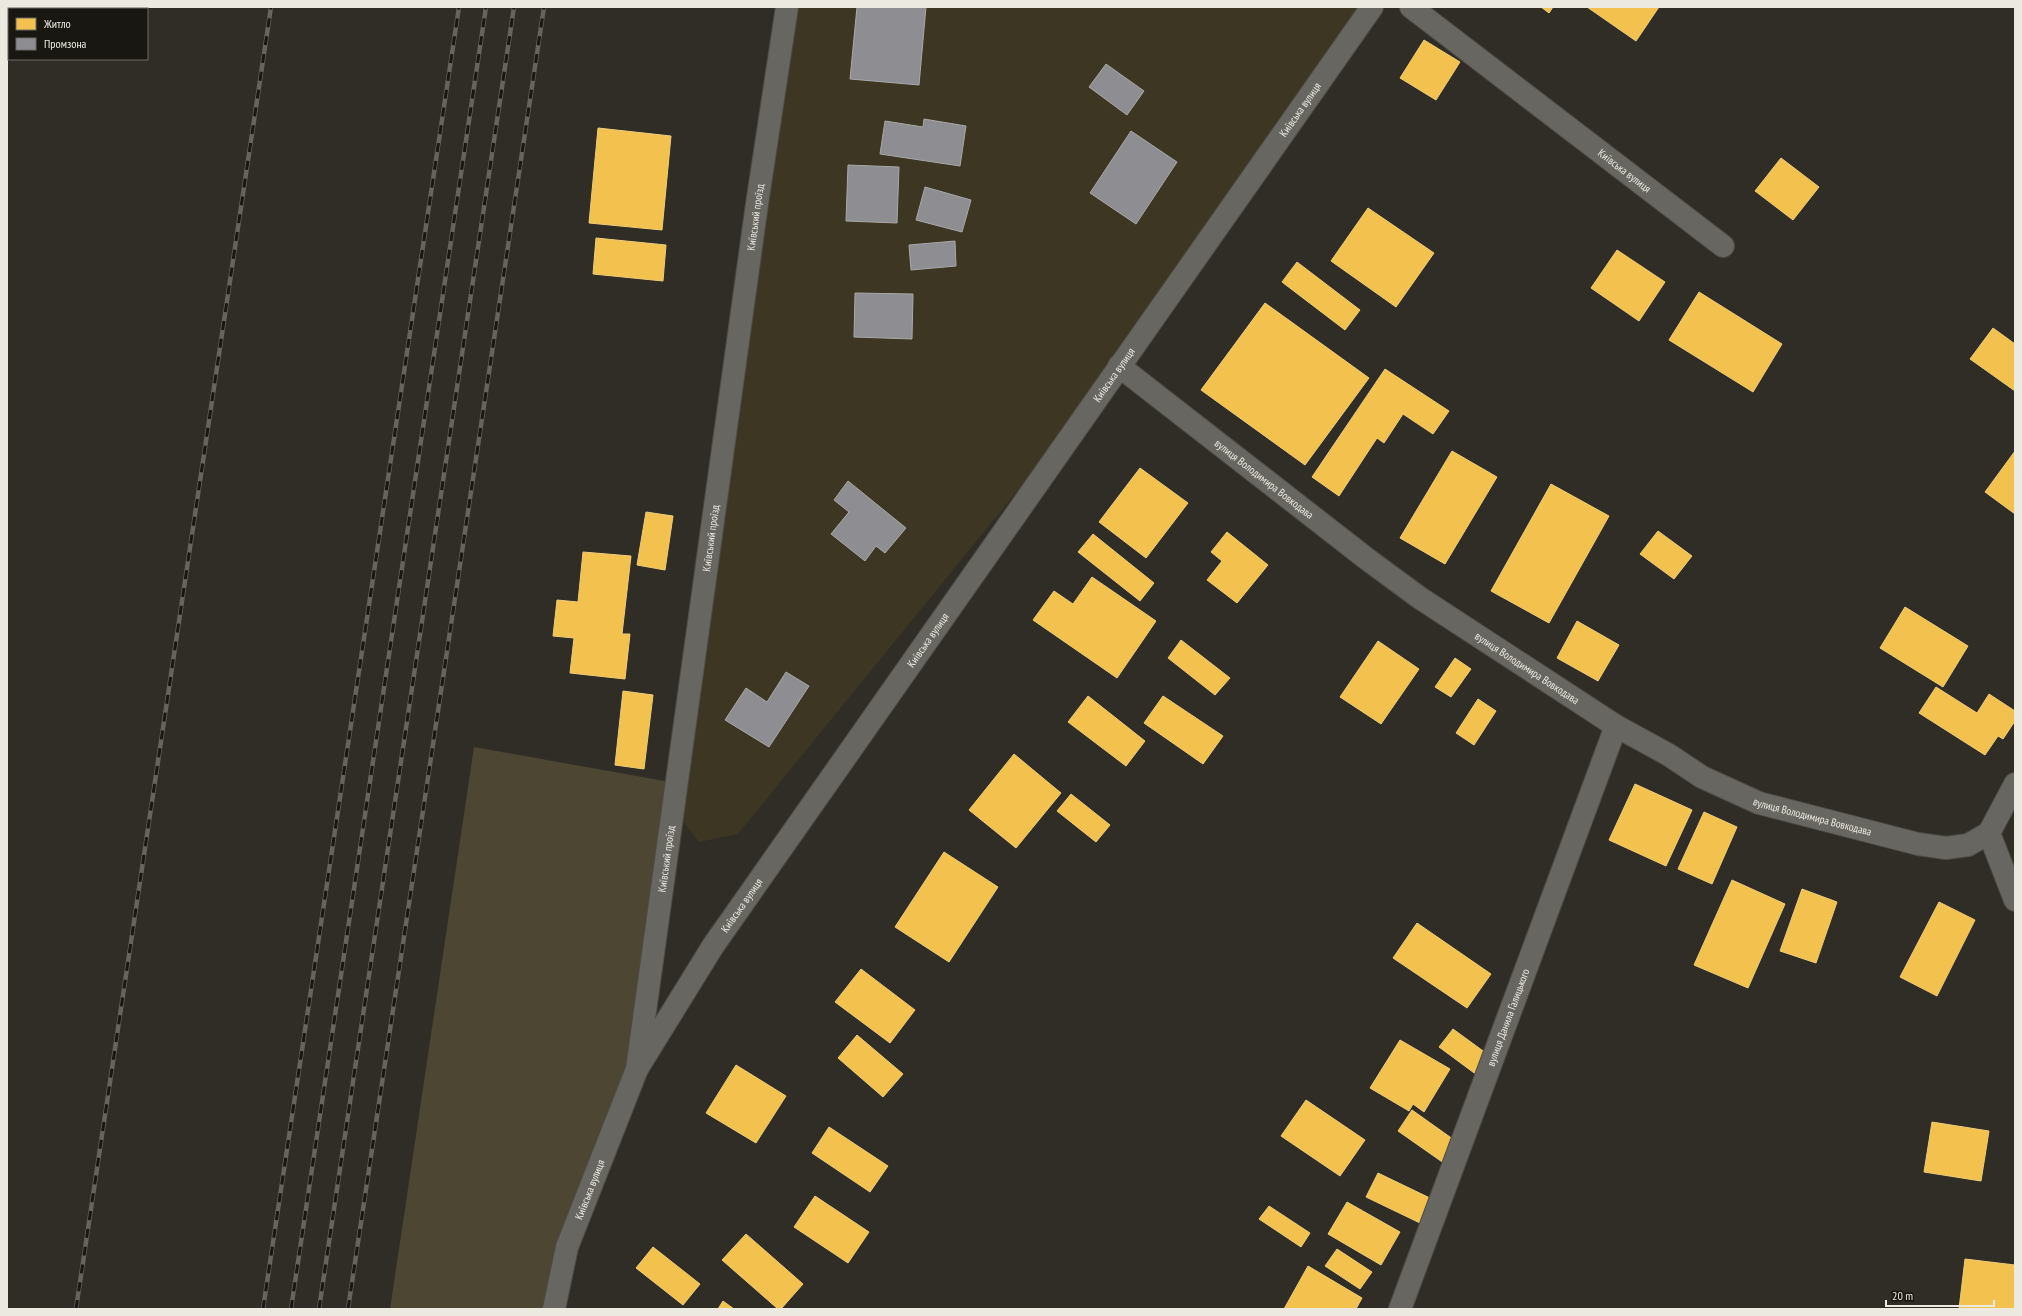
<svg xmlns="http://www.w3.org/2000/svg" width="2022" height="1316" viewBox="0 0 2022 1316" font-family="'PT Sans Narrow',sans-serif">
  <rect width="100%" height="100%" fill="#2f2d25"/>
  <!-- built -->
  <path fill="#3c3623" d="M790,7H1372L1119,366L738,834L699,842L682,820Z"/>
  <!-- green -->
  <path fill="#4c4633" d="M474,747L676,783L637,1069L554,1309H390Z"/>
  <!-- homes -->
  <path fill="#f2c14e" stroke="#f0cd7a" d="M1541,7H1553L1549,13Z
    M1587,7H1659L1636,41Z
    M1424,40L1460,62L1436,100L1400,78Z
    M598,128L671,136L662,230L589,223Z
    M1781,158L1819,187L1793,220L1755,191Z
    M1368,208L1434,253L1396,307L1331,261Z
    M596,238L666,245L663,281L593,274Z
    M1617,250L1665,282L1639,321L1591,288Z
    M1297,262L1360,310L1345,330L1282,282Z
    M1699,292L1782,344L1753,392L1669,340Z
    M1265,303L1369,378L1305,465L1201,390Z
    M1993,328L2015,344V391L1970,359Z
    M1385,369L1449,411L1433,434L1403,414L1384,443L1377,438L1339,496L1312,477Z
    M1452,451L1497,477L1445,564L1400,538Z
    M2015,451V514L1985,492Z
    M1140,468L1188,503L1146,558L1099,522Z
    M1551,484L1609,516L1549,623L1491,591Z
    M646,512L673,516L665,570L637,565Z
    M1658,531L1692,556L1674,579L1640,554Z
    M1227,532L1268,565L1237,603L1207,580L1222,561L1211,552Z
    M1093,534L1154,583L1140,601L1078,552Z
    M583,552L631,556L622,634H630L625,679L570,673L574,638L553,636L557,600L578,602Z
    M1092,577L1156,621L1117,678L1033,620L1054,591L1073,604Z
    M1905,607L1968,646L1943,687L1880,648Z
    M1577,621L1619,645L1598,681L1557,658Z
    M1181,640L1230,678L1215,695L1168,658Z
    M1378,641L1419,669L1381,724L1340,697Z
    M1455,658L1471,669L1451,697L1435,687Z
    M1936,687L1977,713L1989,694L2015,711V721L2003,739L1998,736L1985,755L1919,713Z
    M623,691L653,695L644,769L615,765Z
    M1088,696L1145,741L1126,766L1068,722Z
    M1163,696L1223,736L1203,764L1144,723Z
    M1478,699L1496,711L1474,745L1456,733Z
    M1014,754L1061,793L1016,848L969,810Z
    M1635,784L1692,810L1666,866L1609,840Z
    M1071,794L1110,825L1096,842L1057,811Z
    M1704,812L1737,827L1712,884L1678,869Z
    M944,852L998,887L949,962L895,927Z
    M1732,880L1785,904L1748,988L1694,965Z
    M1802,889L1837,902L1816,963L1780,951Z
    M1939,902L1975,920L1937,996L1900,977Z
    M1417,923L1491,974L1467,1008L1393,958Z
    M861,969L915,1010L890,1043L835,1002Z
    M1453,1029L1490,1056L1481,1078L1439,1047Z
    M857,1035L903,1074L883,1097L838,1058Z
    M1400,1040L1450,1069L1424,1112L1413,1104L1409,1111L1370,1088Z
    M736,1065L786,1096L756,1143L706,1113Z
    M1306,1100L1365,1140L1340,1176L1281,1136Z
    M1412,1110L1457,1142L1448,1166L1398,1131Z
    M1932,1122L1989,1131L1981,1181L1924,1172Z
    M829,1127L888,1166L870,1192L812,1153Z
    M1378,1173L1432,1199L1420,1223L1366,1197Z
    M815,1196L869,1232L848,1263L794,1227Z
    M1347,1202L1400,1232L1381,1265L1328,1234Z
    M1269,1206L1310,1233L1301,1247L1259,1219Z
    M746,1234L803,1284L781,1309H778L722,1260Z
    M653,1247L700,1284L683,1305L636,1268Z
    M1337,1249L1372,1272L1360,1289L1325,1266Z
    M1965,1259L2015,1265V1309H1959Z
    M1308,1266L1362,1298L1356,1309H1284Z
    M723,1301L734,1309H718Z"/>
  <!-- industry -->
  <path fill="#8d8d92" stroke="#aaa9a9" d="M857,7H926L919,85L850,79Z
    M1106,64L1144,91L1127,115L1089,87Z
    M924,119L966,126L960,166L880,154L885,121L923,127Z
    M1131,131L1177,162L1136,224L1090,193Z
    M848,165L899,167L897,223L846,221Z
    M925,187L971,200L962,232L916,220Z
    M955,241L956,266L911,270L909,245Z
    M855,293L913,294L912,339L854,337Z
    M848,481L906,528L885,553L876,546L865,561L831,534L849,512L834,500Z
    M786,672L809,686L769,747L725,720L746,688L767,702Z"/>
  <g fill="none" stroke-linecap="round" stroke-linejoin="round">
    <defs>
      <g id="minor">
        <path id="s1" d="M1411,7L1723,246"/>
        <path id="s2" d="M1119,366L1367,559L1420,598L1616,726L1669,755L1702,777L1759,803L1918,844L1946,848L1968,845L1989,833"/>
        <path d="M1989,833L2015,900"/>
        <path d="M1989,833L2015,784"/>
        <path id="s3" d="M637,1069L757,204L787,7"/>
        <path id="s4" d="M1400,1309L1616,726"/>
      </g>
      <g id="tertiary">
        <path id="s5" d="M554,1309L567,1247L637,1069L713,946L1372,7"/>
      </g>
    </defs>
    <!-- minor casing -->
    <use href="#minor" stroke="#4e4b45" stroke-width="24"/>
    <!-- tertiary casing -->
    <use href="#tertiary" stroke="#4e4b45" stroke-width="24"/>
    <!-- minor -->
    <use href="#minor" stroke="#686660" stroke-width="22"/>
    <!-- tertiary -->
    <use href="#tertiary" stroke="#686660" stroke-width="22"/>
    <defs>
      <path id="rail" d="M76,1309L271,7
        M263,1309L459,7
        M291,1309L486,7
        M319,1309L514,7
        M348,1309L544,7"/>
    </defs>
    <!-- rail casing -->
    <use href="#rail" stroke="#66645e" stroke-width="4.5"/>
    <!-- rail -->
    <use href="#rail" stroke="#191711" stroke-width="3" stroke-dasharray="9" stroke-linecap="butt"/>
  </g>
  <g text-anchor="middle" stroke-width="4" stroke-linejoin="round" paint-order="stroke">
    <!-- street labels -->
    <g font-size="11" fill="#ece9e0" stroke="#191711">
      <text dy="4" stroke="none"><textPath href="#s5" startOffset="1421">Київська вулиця</textPath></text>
      <text dy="4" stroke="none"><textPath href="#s1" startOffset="269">Київська вулиця</textPath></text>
      <text dy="4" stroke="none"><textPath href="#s3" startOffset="860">Київський проїзд</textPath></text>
      <text dy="4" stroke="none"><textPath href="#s5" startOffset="1097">Київська вулиця</textPath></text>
      <text dy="4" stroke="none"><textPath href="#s2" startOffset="184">вулиця Володимира Вовкодава</textPath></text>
      <text dy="4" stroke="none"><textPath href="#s3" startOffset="536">Київський проїзд</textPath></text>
      <text dy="4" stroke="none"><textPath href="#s5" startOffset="773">Київська вулиця</textPath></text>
      <text dy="4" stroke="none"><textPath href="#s2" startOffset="508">вулиця Володимира Вовкодава</textPath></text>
      <text dy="4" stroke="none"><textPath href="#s2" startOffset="832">вулиця Володимира Вовкодава</textPath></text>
      <text dy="4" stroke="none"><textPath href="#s3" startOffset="212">Київський проїзд</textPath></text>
      <text dy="4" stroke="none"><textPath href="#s5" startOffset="449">Київська вулиця</textPath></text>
      <text dy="4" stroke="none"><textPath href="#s4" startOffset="311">вулиця Данила Галицького</textPath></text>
      <text dy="4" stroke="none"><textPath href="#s5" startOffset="125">Київська вулиця</textPath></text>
    </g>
  </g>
  <!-- border -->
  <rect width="2022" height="1316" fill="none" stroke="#ece9e0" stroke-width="16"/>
  <!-- legend -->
  <rect x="8" y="8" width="140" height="52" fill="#191711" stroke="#6d6b64"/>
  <rect x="16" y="18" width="20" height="12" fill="#f2c14e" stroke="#6d6b64"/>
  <text x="44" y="28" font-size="12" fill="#ece9e0">Житло</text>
  <rect x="16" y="38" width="20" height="12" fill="#8d8d92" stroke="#6d6b64"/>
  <text x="44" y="48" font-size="12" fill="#ece9e0">Промзона</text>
  <!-- scale -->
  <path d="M1886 1300v6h108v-6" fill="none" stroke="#ece9e0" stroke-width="2"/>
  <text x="1892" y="1300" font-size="12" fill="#ece9e0" stroke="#191711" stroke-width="3" paint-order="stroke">20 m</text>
</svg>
